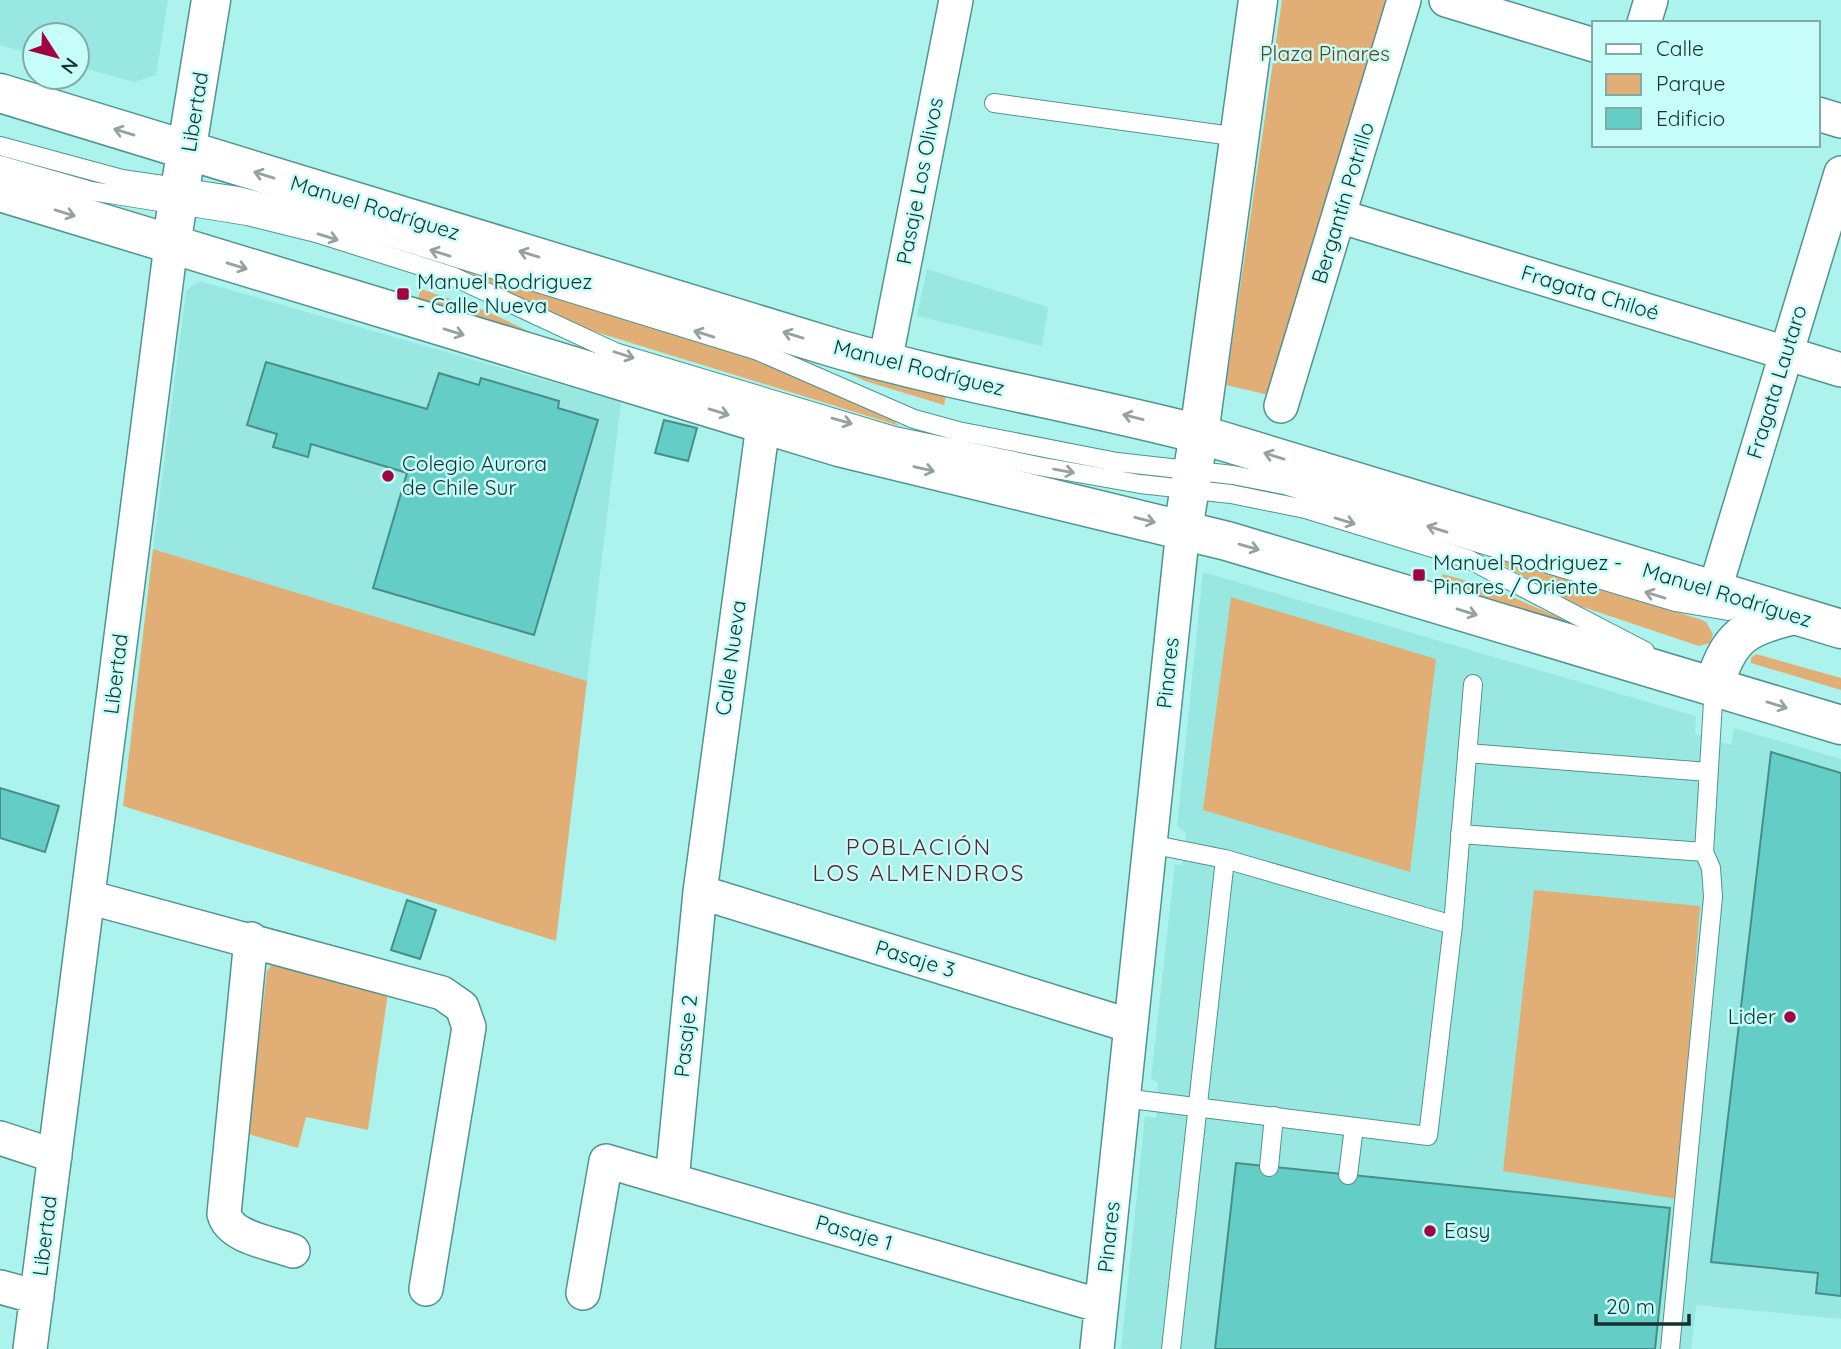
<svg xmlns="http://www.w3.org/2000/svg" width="1841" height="1349" viewBox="0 0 1841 1349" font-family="Quicksand,sans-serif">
  <rect width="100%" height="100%" fill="#adf3ed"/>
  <!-- built -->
  <path fill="#98e8e1" d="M0,0H168L156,75L134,82L77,66V35H35V55L0,45Z
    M927,269L1048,307L1042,346L917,316Z
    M199,281L621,402L587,681L153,549L186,291Z
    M1203,572L1696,716L1695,734L1731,745L1734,728L1841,759V1319L1696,1305L1691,1349H1121L1145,1116L1156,1118L1158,1082L1151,1079L1175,864L1182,865L1185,850L1186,832L1177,826Z"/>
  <!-- green -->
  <path fill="#e1af75" d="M1282,0H1388L1273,396L1226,385Z
    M459,268L697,338L752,357L883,413L900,426L583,328Z
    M421,289L486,311L543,338L417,301Z
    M826,363L947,391L944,405L865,381Z
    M153,549L587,681L556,941L123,806Z
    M1480,552L1699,619L1706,622L1713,634L1710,643L1699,646L1574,604Z
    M1443,574L1491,588L1563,619L1565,624L1438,585Z
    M1231,597L1436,659L1410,872L1203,810Z
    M1756,654L1841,678V690L1751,663V658Z
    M1534,890L1700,906L1677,1199L1503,1171Z
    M273,963L388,993L368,1130L306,1117L298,1148L248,1134L267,971Z"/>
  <!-- building -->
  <path fill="#64cec6" stroke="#498d88" stroke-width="2" d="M266,362L427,409L439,373L479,385L481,378L559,401L558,408L598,420L534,635L373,588L407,473L311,444L308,457L273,447L277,434L247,425Z
    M664,420L697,428L688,461L655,453Z
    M1771,752L1841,773V1296L1816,1293L1818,1273L1711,1262Z
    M0,788L59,806L45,852L0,838Z
    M407,900L436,910L420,959L391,950Z
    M1236,1163L1670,1208L1655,1349H1215Z"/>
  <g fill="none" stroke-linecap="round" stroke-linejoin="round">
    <defs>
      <path id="service" d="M994,103L1239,137
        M0,146L122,179L238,196L330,219L758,351L914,419L958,431L1117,462L1233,475L1284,485L1675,602L1728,611
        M0,165L91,191L247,216L316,233L452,276L615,352L895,436L1038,466L1140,484L1231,494L1305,509L1468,559L1645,651
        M1467,753L1708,772
        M1460,834L1704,852
        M1150,844L1225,859L1453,925
        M1123,1098L1428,1136L1453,925L1473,684
        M1269,1167L1274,1116
        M1348,1175L1354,1127
        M1171,1349L1225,859
        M1670,1349L1713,897L1711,868L1704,852L1714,685"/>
      <path id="minor" d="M1446,0L1594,45
        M1644,23L1651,0
        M1818,114L1841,121
        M1339,216L1841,370
        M885,362L956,0
        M1281,406L1404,0
        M1714,592L1841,173
        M700,892L1131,1026
        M88,897L442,993L462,1007L469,1027L426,1289
        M251,939L224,1214C230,1238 272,1243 293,1251
        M0,1138L55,1156
        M672,1180L700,892L763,425
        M0,1287L37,1297
        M583,1293L606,1161L1101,1306
        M30,1349L171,245
        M1097,1349L1183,529"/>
      <path id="tertiary" d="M171,245L211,0
        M1183,529L1199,434L1258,0"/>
      <path id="primary" d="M0,93L838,349C957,383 1079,403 1199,434L1841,629
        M0,192L839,447L1227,541L1841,725
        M1714,686C1729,636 1745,626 1795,615"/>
    </defs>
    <!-- service casing -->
    <use href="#service" stroke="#50948f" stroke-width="20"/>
    <!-- minor casing -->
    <use href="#minor" stroke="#50948f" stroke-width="36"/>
    <!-- tertiary casing -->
    <use href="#tertiary" stroke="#50948f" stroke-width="41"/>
    <!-- primary casing -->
    <use href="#primary" stroke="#50948f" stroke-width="41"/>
    <!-- service -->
    <use href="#service" stroke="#fff" stroke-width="18"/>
    <!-- minor -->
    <use href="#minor" stroke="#fff" stroke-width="33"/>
    <!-- tertiary -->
    <use href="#tertiary" stroke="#fff" stroke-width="38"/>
    <!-- primary -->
    <use href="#primary" stroke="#fff" stroke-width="38"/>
  </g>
  <!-- one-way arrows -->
  <defs><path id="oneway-shaft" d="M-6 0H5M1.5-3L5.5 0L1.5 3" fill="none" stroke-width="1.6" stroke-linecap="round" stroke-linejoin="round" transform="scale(1.75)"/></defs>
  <g stroke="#96a2a1">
    <use href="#oneway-shaft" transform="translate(124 132) rotate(-163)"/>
    <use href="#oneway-shaft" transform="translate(264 175) rotate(-163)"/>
    <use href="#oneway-shaft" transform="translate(65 213) rotate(17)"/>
    <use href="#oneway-shaft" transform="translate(328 237) rotate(17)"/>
    <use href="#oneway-shaft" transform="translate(440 253) rotate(-163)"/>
    <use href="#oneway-shaft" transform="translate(529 254) rotate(-163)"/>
    <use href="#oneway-shaft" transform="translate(237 266) rotate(17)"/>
    <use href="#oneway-shaft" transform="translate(454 332) rotate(17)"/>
    <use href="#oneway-shaft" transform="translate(704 334) rotate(-163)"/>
    <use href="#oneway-shaft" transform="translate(793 335) rotate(-163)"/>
    <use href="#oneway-shaft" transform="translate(624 355) rotate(18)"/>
    <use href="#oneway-shaft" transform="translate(719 412) rotate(17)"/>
    <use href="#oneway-shaft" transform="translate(1133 417) rotate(-166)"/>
    <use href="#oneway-shaft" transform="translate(842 421) rotate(16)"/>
    <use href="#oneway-shaft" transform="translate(1274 456) rotate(-163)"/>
    <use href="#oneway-shaft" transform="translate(924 469) rotate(13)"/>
    <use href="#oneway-shaft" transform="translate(1064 471) rotate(10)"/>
    <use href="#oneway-shaft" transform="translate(1145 520) rotate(14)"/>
    <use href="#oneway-shaft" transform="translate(1345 521) rotate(17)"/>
    <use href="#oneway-shaft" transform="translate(1437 529) rotate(-163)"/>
    <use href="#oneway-shaft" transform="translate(1249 547) rotate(16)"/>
    <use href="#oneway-shaft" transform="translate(1655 595) rotate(-163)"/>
    <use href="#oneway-shaft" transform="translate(1467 612) rotate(17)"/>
    <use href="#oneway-shaft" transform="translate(1777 705) rotate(17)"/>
  </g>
  <!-- markers -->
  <g fill="#a10441" stroke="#c7fdf8" stroke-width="2.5">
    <rect x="396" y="287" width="14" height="14" rx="3.5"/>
    <circle cx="388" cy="476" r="7"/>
    <rect x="1412" y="568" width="14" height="14" rx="3.5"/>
    <circle cx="1790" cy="1017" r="7"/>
    <circle cx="1430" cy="1231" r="7"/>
  </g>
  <g text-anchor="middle" stroke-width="5" stroke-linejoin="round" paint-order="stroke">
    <!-- park labels -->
    <g font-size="21" fill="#664215" stroke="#c7fdf8">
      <text x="1325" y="61">Plaza Pinares</text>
    </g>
    <!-- street labels -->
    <g font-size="21" fill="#15312f" stroke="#c7fdf8">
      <text transform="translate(195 112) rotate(-81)" y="7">Libertad</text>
      <text transform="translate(920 181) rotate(-79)" y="7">Pasaje Los Olivos</text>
      <text transform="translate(1343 203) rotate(-73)" y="7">Bergantín Potrillo</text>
      <text transform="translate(375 208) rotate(17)" y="7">Manuel Rodríguez</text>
      <text transform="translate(1590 293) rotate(17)" y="7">Fragata Chiloé</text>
      <text transform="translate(919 368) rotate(14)" y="7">Manuel Rodríguez</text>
      <text transform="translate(1777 382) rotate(-73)" y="7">Fragata Lautaro</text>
      <text transform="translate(1727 595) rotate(17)" y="7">Manuel Rodríguez</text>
      <text transform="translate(731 658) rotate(-82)" y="7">Calle Nueva</text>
      <text transform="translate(1168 673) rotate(-84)" y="7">Pinares</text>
      <text transform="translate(116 674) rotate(-83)" y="7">Libertad</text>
      <text transform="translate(915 959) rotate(17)" y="7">Pasaje 3</text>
      <text transform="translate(686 1036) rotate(-84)" y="7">Pasaje 2</text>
      <text transform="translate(854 1233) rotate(16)" y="7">Pasaje 1</text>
      <text transform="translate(45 1236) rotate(-83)" y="7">Libertad</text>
      <text transform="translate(1109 1237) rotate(-84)" y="7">Pinares</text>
    </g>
    <!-- poi labels -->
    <g font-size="21" fill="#15312f" stroke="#c7fdf8" text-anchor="start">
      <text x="417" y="289">Manuel Rodriguez<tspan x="417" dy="24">- Calle Nueva</tspan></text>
      <text x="402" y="471">Colegio Aurora<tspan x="402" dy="24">de Chile Sur</tspan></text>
      <text x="1433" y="570">Manuel Rodriguez -<tspan x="1433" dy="24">Pinares / Oriente</tspan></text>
      <text x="1776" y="1024" text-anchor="end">Lider</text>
      <text x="1444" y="1238">Easy</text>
    </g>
    <!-- neighbourhood labels -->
    <g font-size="23" letter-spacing="2" fill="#601b2c" stroke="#c7fdf8">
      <text x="919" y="855">POBLACIÓN<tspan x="919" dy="26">LOS ALMENDROS</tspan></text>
    </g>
  </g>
  <!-- legend -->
  <rect x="1592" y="21" width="228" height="126" fill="#c7fdf8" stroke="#80aba8" stroke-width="2"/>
  <rect x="1606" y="44" width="35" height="10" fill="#ffffff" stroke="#80aba8" stroke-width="2"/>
  <text x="1656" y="56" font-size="21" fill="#15312f">Calle</text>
  <rect x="1606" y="74" width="35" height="21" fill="#e1af75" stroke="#80aba8" stroke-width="2"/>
  <text x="1656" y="91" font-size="21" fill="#15312f">Parque</text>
  <rect x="1606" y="108" width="35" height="21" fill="#64cec6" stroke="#80aba8" stroke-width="2"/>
  <text x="1656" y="126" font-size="21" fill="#15312f">Edificio</text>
  <!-- north arrow -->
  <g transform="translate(56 56) rotate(126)"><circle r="33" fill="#c7fdf8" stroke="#80aba8" stroke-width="2"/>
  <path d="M0-5L12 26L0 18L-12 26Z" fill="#a10441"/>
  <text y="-10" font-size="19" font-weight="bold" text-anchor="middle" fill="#15312f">N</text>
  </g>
  <!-- scale -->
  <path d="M1596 1314v10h93v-10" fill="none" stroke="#15312f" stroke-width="3.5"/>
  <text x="1606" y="1314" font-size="21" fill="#15312f" stroke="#c7fdf8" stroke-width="5" paint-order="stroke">20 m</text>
</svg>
